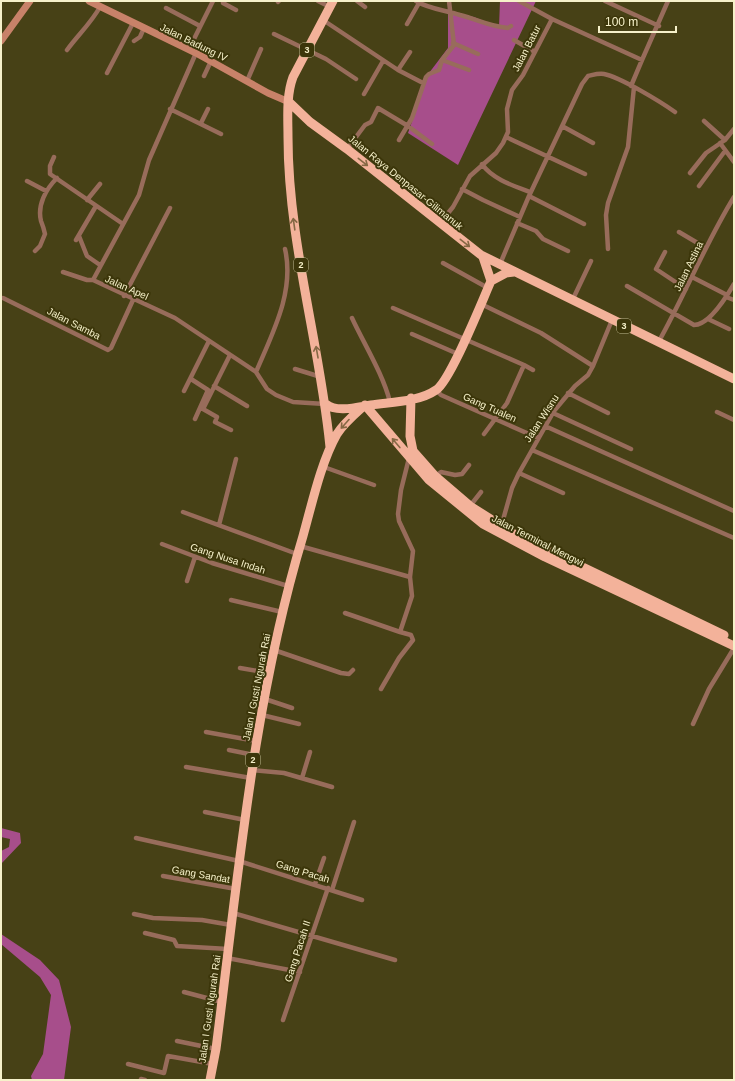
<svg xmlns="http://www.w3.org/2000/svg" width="735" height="1081" viewBox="0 0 735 1081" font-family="Helvetica,sans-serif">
  <rect width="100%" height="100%" fill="#474116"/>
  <!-- forest -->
  <path fill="#a74e8b" d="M500,1H536L458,165L408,133L429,73L448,48V11L474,17L499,27Z
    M1,828L20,833L21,843L1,864V851L9,847L10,839L1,837Z
    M1,934L40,960L59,980L71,1027L64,1080H32L31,1076L43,1054L51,995L40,977L1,944Z"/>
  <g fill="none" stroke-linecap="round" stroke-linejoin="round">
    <!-- street -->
    <path stroke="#986c5b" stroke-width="4.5" d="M223,1V3L236,10
      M318,1L330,7
      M357,1L365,7
      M416,1C429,9 445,10 460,15C479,20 488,26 508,28L511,26
      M519,1L552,19
      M605,1L659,26
      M278,2L279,1
      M166,8L200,26
      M323,20L398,70L423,83
      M407,24L419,3
      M274,34L326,59L356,79
      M514,40L535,52
      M134,41L140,37L144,28
      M453,43L478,54
      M189,49L213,1
      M67,50C78,35 91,23 100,7
      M196,53L149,160L139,195L93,280L175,318L256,372L267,389L276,395L293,402L325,404
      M442,60L469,70
      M398,70L410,52
      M107,73L133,23
      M204,76L211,61
      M247,81L261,49
      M631,86L642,60
      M364,94L383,61
      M170,109L221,134
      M704,121L725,140
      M201,123L208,109
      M562,126L593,143
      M506,137L585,174
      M399,140L412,118L426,77L429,74L439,70L442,60L454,45L449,1
      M720,143L734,162
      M347,149L365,125L371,122L378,108L408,126L432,144
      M54,157L50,166V174L123,224
      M482,164C492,179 514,186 530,192
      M690,173L706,153L725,140L734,129
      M27,181L46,191
      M699,186L725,151
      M462,189L483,200L520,217
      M529,196L584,224
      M87,200L100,184
      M440,223L453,207L470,176L496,153L503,143L508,132L507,109L512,90L523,75L552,19L642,60L668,1
      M517,223L536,231L543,239L568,251
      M679,232L706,248
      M79,236L87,256L100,265
      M76,240L96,206
      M608,249L606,215L608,203L628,147L634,87
      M35,251L40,246L45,234C44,229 43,226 41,221C37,205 46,189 57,178
      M665,252L656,269L686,289
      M443,263L488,288
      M500,264L529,196L582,84L588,76C593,75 598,73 604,74C620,77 661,102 675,112
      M63,272L87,280H93
      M692,277L727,295
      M627,286L694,325C709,325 727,296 734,284
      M124,296L170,208
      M726,297L734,300
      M3,298L108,350L111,348L133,300
      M572,301L591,261
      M481,304L541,333L593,366
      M393,308L524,365L533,370
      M352,318C364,344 383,374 390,402
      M708,319L729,329
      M412,334L458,354
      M658,343C685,295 705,244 734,197
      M230,355L203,409L217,417L215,422L231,430
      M295,369L321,377
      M256,372C272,334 295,292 285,249
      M191,379L208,390L195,419
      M214,386L247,406
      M436,390L441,395L538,438
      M184,391L209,341
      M568,393L608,413
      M717,412L734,420
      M553,413L631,449
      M545,426L734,511
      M484,434L507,403L524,365
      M532,450L734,538
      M324,467L374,485
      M519,473L563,493
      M434,477L441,472L455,475L462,474L469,465
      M470,506L481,492
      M183,512L297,554
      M219,525L236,459
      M501,527L512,488L519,473L554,411L575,386L588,375L593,366L612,320
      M162,544L212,563L288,586
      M300,546L410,577L413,551L399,521L398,514L401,490L409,458
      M187,581L195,557
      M231,600L282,612
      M345,613L400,632
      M274,650L341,673L349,674L353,670
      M240,668L270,673
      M381,689L399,658L413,640L411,635L400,632L412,596L410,577
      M265,699L292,708
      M262,715L299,724
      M693,724L709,689L734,648
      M206,732L256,741
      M229,750L254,755
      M186,767L251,778
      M252,770L284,773L332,787
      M302,778L310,752
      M205,812L245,820
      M136,838L239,861L362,900
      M163,876L236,889
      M315,884L324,858
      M332,890L354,822
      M233,913L395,960
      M134,914L153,918L202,920L231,925
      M145,933L174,940L177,946L228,949
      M227,958L300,972
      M184,992L222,1002
      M283,1020L328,888
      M177,1041L216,1049
      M128,1064L164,1073L168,1056L213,1064
      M141,1079L145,1080"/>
    <!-- secondary -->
    <path stroke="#c88269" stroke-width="7" d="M89,1L196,53L268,93L289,102
      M1,41L30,1"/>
    <!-- highway -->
    <path stroke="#f3b29a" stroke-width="9" d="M289,102L310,122L347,149L481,255L734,379
      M483,257L491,281
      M411,398L410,436L413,451L435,476L470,506L514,534L724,635
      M326,404C336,413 358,407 371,405C391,402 419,402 436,390C451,380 482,301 491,281L506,273L514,272
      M365,405L429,480L483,524L545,557L734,646
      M330,447C320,344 288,242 288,137C288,118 286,96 293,77L333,1
      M210,1080L216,1049C238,878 253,702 303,536C312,504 321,462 337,434C344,423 355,414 365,405"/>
  </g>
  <!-- one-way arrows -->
  <defs><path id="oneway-shaft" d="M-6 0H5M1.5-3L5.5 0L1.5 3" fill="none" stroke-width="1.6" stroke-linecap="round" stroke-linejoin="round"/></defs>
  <g stroke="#856844">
    <use href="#oneway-shaft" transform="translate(363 162) rotate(38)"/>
    <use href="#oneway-shaft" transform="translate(294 224) rotate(-98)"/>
    <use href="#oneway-shaft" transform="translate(465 243) rotate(38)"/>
    <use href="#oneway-shaft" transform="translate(317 352) rotate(-100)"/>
    <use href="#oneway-shaft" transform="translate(345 424) rotate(132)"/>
    <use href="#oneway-shaft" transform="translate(396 443) rotate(-130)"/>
  </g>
  <g text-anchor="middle" stroke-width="4" stroke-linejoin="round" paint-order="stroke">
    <!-- shield labels -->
    <g fill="#3c360a" stroke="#beb990" stroke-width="1">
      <rect x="300" y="43" width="14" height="14" rx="3"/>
      <rect x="294" y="258" width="14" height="14" rx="3"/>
      <rect x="617" y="319" width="14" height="14" rx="3"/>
      <rect x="246" y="753" width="14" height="14" rx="3"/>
    </g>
    <g font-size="9" font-weight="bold" fill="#f6f1ca">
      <text x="307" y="53">3</text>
      <text x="301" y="268">2</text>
      <text x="624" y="329">3</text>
      <text x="253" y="763">2</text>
    </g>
    <!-- street labels -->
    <g font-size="10" fill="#f6f1ca" stroke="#3c360a">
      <text transform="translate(194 42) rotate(26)" y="4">Jalan Badung IV</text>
      <text transform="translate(526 48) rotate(-63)" y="4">Jalan Batur</text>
      <text transform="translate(406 182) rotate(39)" y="4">Jalan Raya Denpasar-Gilimanuk</text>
      <text transform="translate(688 266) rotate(-64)" y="4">Jalan Astina</text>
      <text transform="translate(127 287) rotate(24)" y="4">Jalan Apel</text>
      <text transform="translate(74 323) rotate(27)" y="4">Jalan Samba</text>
      <text transform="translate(490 407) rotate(24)" y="4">Gang Tualen</text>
      <text transform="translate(541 418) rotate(-57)" y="4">Jalan Wisnu</text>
      <text transform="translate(538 540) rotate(27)" y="4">Jalan Terminal Mengwi</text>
      <text transform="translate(228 558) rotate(18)" y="4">Gang Nusa Indah</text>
      <text transform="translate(256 687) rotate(-79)" y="4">Jalan I Gusti Ngurah Rai</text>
      <text transform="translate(303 871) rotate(17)" y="4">Gang Pacah</text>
      <text transform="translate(201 874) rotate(10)" y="4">Gang Sandat</text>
      <text transform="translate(297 951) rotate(-72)" y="4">Gang Pacah II</text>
      <text transform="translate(209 1009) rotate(-82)" y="4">Jalan I Gusti Ngurah Rai</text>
    </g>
  </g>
  <!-- border -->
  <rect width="735" height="1081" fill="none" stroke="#f6f1ca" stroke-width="4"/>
  <!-- scale -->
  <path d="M599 26v6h77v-6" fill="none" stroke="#f6f1ca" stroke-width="2"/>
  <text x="605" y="26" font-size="12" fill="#f6f1ca" stroke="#3c360a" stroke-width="3" paint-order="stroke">100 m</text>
</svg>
